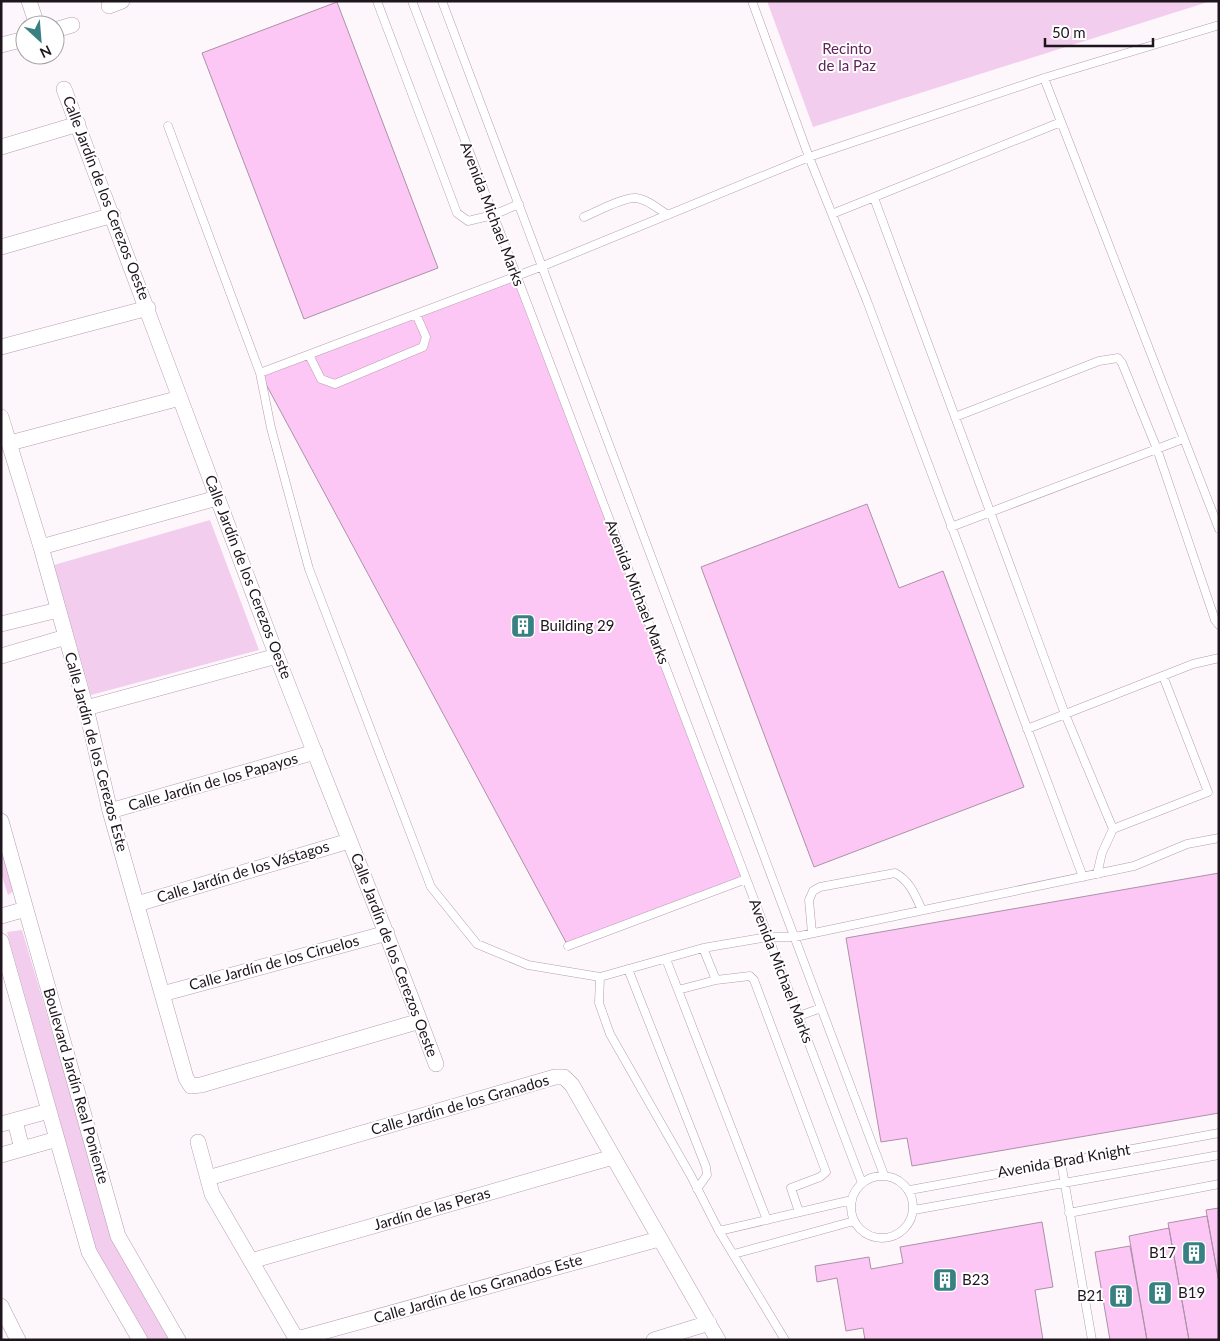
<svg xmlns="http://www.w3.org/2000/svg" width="1220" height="1341" viewBox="0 0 1220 1341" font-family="Lato,sans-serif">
  <rect width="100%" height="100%" fill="#fdf7fc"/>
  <!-- green -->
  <path fill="#f3cded" d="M767,1H1211L813,127Z
    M210,520L259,650L91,695L54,565Z
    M1,834L17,889L8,895L1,873Z
    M22,930L114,1242L171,1340H147L96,1250L7,932Z"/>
  <!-- building -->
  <path fill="#fdc7f5" stroke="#ab91a7" d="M337,2L438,268L304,319L202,53Z
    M516,276L746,879L568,946L260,373Z
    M867,504L899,588L943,571L1024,787L814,867L701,567Z
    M1219,873V1113L912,1166L907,1138L881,1142L846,938Z
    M1219,1208V1282L1206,1210Z
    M1207,1216L1219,1282V1340H1189L1168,1223Z
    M1042,1222L1053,1287L1035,1290L1043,1340H865L863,1328L846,1331L837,1278L817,1282L815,1266L869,1257L871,1269L903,1263L900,1247Z
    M1169,1228L1189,1340H1147L1129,1236Z
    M1130,1246L1147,1340H1110L1095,1252Z"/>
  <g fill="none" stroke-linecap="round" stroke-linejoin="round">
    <defs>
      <path id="service" d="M377,1L457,213L468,221L493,215L519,204
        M412,1L862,1183
        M442,1L884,1175
        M752,1L809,157L867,301L1083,877
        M1219,25L1044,78L809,157L543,266L260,373L271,428L309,569L431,887L477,944L528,965L600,977L703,948L768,937H795L1134,866L1187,844L1219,838
        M1044,78L1219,529
        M168,126L260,373
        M874,198L1065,714L1113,829
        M832,214L1061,122
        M584,217C596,212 623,197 636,198C647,199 658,209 668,215
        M309,355L321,379L335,384L423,347L426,337L416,314
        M955,417L1099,361L1118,358L1122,363L1157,449L1215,620L1219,625
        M951,527L1183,439
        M1027,729L1193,664L1219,658
        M1097,874L1102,853L1113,829L1208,792L1163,676
        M812,933L809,900L813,891L820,887L895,873C910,881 915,895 922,910
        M568,946L746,879
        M703,948L716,980
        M666,959L767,1220
        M628,969L706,1167L707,1175L697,1189
        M600,977L599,1003L610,1034L691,1176L719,1231L785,1340
        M678,990L716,980L750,976L754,980L826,1172L820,1177L791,1188L799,1212
        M799,1016L821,1008
        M1061,1162L1092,1340
        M851 1207a31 31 0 1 1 62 0a31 31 0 1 1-62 0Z
        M910,1190L1219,1133
        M914,1210L1219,1155
        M1069,1213L1219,1184
        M719,1231L852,1200
        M734,1254L854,1221"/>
      <path id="minor" d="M29,1L37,25
        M109,6L122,1
        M55,30L72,25
        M1,45L25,39
        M64,89C136,277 204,466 276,654C329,791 385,926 436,1064
        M1,147L78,124
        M1,247L113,215
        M1,347L148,308
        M1,417L41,547L86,708L110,811L186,1078L191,1086L201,1085L420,1021
        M10,443L180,398
        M41,547L217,498
        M1,624L58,610
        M1,656L66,637
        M86,708L277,656
        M110,811L315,752
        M1,821L118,1236L178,1340
        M137,904L349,841
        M1,916L26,909
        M1,941L89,1252L140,1340
        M162,994L387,933
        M15,1121L22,1149
        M1,1124L49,1111
        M198,1142L212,1194L297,1340
        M1,1155L57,1139
        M208,1178L555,1077H564L572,1085L718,1340
        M251,1261L613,1157
        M1,1306L18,1340
        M297,1339L659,1239
        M654,1340L709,1323"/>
    </defs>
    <!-- service casing -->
    <use href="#service" stroke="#b69db2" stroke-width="9"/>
    <!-- minor casing -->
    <use href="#minor" stroke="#b69db2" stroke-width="16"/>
    <!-- service -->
    <use href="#service" stroke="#fff" stroke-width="8"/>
    <!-- minor -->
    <use href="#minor" stroke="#fff" stroke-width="15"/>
  </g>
  <!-- icons -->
  <defs>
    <symbol id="building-square" viewBox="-11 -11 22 22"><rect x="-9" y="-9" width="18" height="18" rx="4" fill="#388082" stroke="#fff"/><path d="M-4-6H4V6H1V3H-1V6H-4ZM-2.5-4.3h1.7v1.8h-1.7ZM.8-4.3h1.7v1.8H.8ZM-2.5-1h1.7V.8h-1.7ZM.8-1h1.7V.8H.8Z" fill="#fff"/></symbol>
  </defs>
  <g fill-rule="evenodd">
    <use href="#building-square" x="509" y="612" width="28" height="28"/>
    <use href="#building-square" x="1180" y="1239" width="28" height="28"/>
    <use href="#building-square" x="931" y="1266" width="28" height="28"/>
    <use href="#building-square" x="1146" y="1279" width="28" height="28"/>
    <use href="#building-square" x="1107" y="1282" width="28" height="28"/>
  </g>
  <g text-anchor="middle" stroke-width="4" stroke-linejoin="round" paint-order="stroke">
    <!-- park labels -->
    <g font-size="15" fill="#61235b" stroke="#fff">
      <text x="847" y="54">Recinto<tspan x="847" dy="17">de la Paz</tspan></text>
    </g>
    <!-- street labels -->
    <g font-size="15" fill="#1f151d" stroke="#fff">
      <text transform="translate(106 198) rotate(69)" y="5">Calle Jardín de los Cerezos Oeste</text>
      <text transform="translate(492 214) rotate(69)" y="5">Avenida Michael Marks</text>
      <text transform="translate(248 577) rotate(69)" y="5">Calle Jardín de los Cerezos Oeste</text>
      <text transform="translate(637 592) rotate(69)" y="5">Avenida Michael Marks</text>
      <text transform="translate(96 752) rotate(75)" y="5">Calle Jardín de los Cerezos Este</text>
      <text transform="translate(213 782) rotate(-16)" y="5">Calle Jardín de los Papayos</text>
      <text transform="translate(243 872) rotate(-17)" y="5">Calle Jardín de los Vástagos</text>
      <text transform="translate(394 955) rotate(69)" y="5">Calle Jardín de los Cerezos Oeste</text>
      <text transform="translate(274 963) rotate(-15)" y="5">Calle Jardín de los Ciruelos</text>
      <text transform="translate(781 971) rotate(69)" y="5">Avenida Michael Marks</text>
      <text transform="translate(76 1086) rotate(74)" y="5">Boulevard Jardín Real Poniente</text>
      <text transform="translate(460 1105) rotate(-16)" y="5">Calle Jardín de los Granados</text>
      <text transform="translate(1064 1161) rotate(-10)" y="5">Avenida Brad Knight</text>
      <text transform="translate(432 1209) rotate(-16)" y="5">Jardín de las Peras</text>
      <text transform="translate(478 1289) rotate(-16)" y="5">Calle Jardín de los Granados Este</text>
    </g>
    <!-- poi labels -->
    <g font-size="15" fill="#1f151d" stroke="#fff" text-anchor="start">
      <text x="540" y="631">Building 29</text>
      <text x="1176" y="1258" text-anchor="end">B17</text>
      <text x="962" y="1285">B23</text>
      <text x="1178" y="1298">B19</text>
      <text x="1104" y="1301" text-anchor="end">B21</text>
    </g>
  </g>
  <!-- border -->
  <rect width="1220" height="1341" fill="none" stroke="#1f151d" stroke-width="5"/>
  <!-- north arrow -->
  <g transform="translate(40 40) rotate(154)"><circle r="24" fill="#ffffff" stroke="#a5a1a5"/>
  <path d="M0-4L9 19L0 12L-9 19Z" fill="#388082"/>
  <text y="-8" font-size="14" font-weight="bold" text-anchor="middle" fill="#1f151d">N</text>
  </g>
  <!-- scale -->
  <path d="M1045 38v8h108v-8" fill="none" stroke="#1f151d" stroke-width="2.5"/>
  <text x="1052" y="38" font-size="15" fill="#1f151d" stroke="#ffffff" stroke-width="4" paint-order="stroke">50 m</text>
</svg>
